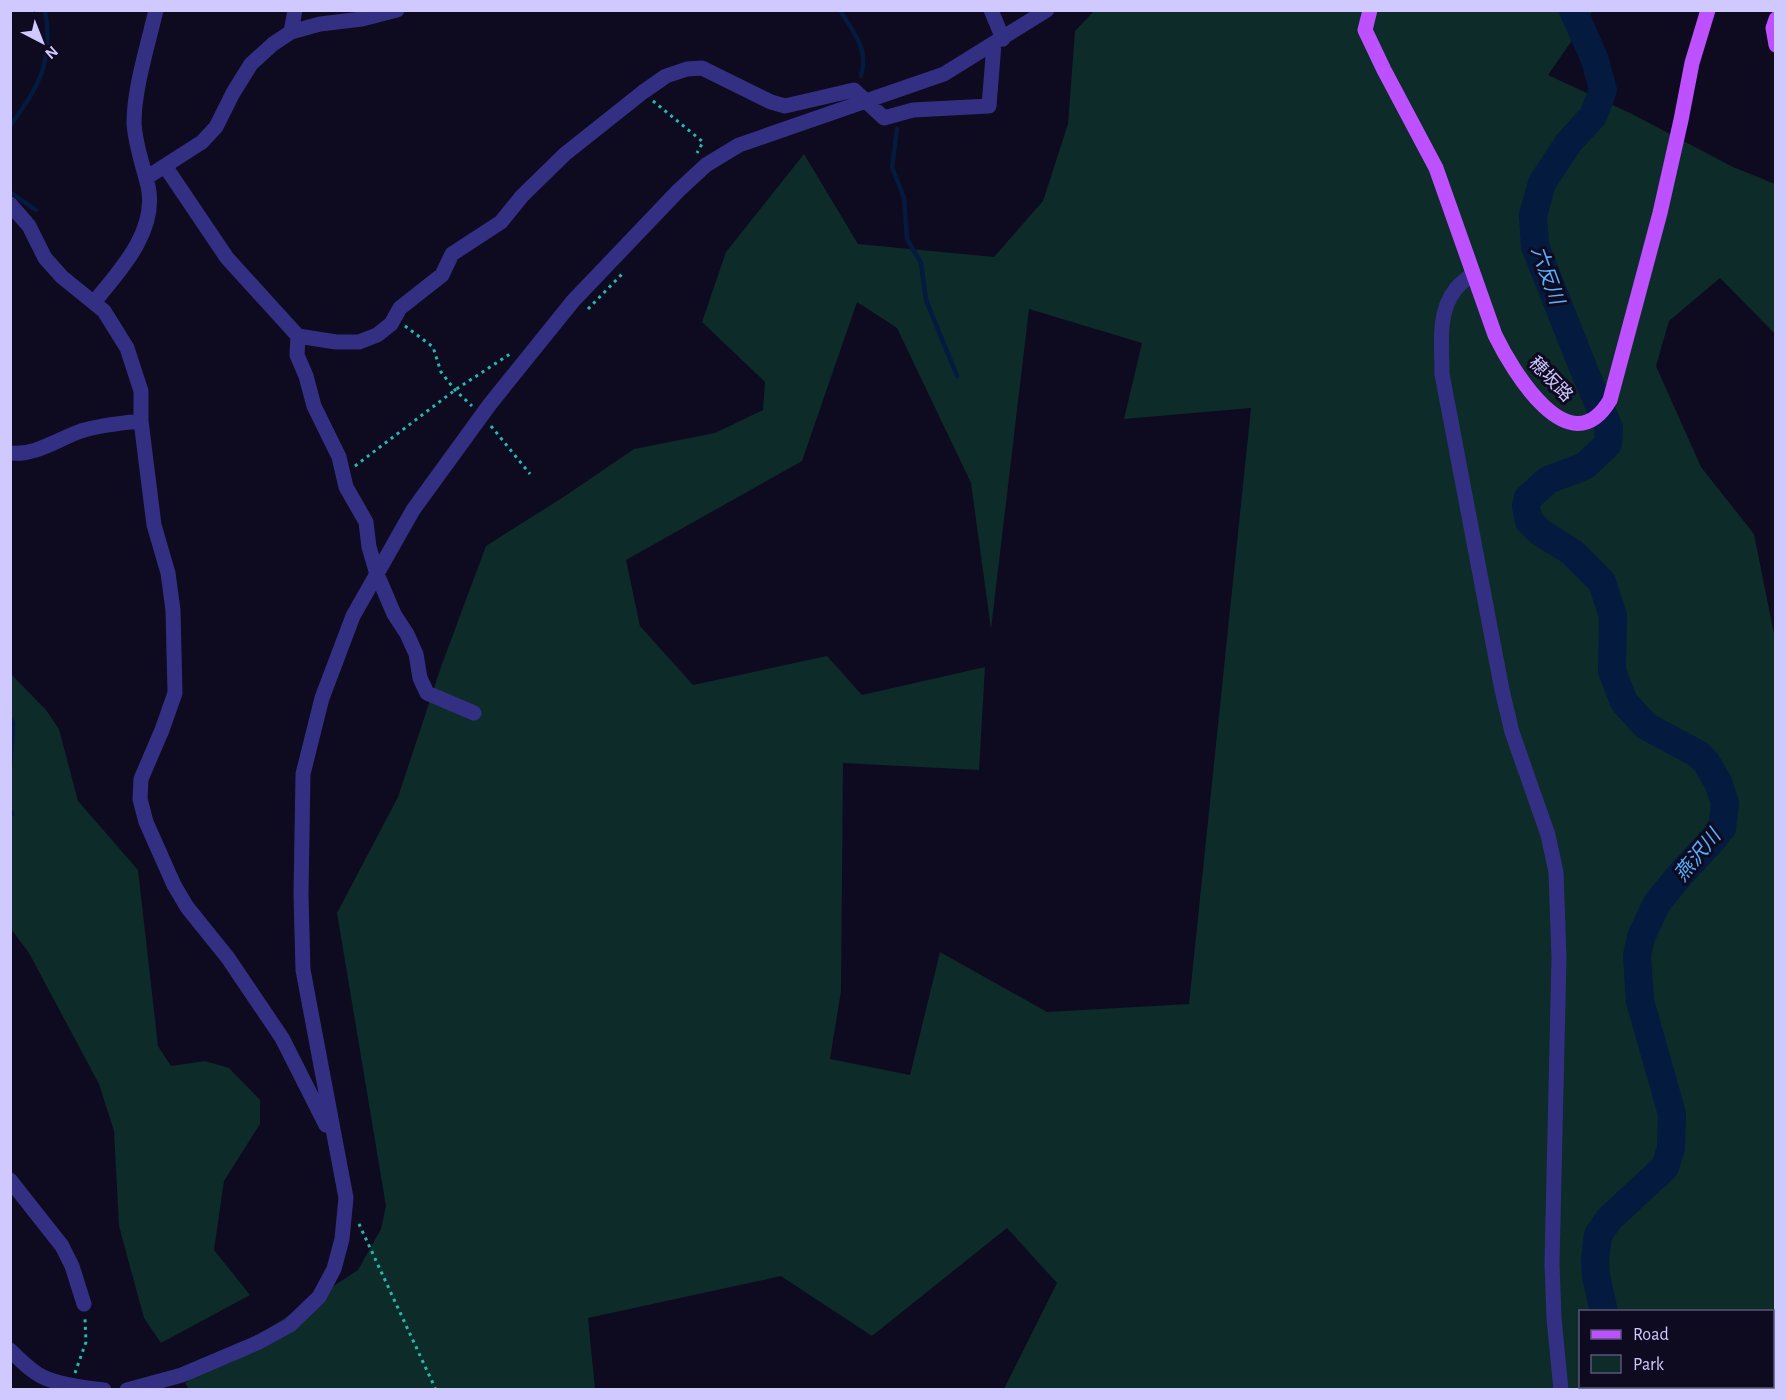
<svg xmlns="http://www.w3.org/2000/svg" width="1786" height="1400" viewBox="0 0 1786 1400" font-family="'Alegreya Sans','Noto Sans JP',sans-serif">
  <rect width="100%" height="100%" fill="#0e0a20"/>
  <!-- green -->
  <path fill="#0d2b29" fill-rule="evenodd" d="M1593,10L1548,75L1630,113L1733,167L1775,184V334L1720,278L1669,321L1656,366L1701,467L1754,534L1775,639V1389H1004L1057,1283L1007,1228L872,1336L781,1276L588,1318L595,1389L189,1390L185,1383L358,1270L381,1229L386,1206L337,913L398,797L442,664L486,546L565,496L634,449L715,433L763,410L765,382L702,322L726,252L804,154L858,244L994,257L1043,201L1068,124L1075,31L1094,11ZM857,302L897,328L971,483L991,629L1029,309L1142,343L1124,419L1251,408L1189,1004L1047,1012L940,952L910,1075L830,1059L841,991L843,763L979,770L985,667L862,695L827,656L693,685L640,626L626,560L802,461ZM1580,1312H1772V1386H1580Z
    M10,673L46,710L59,729L78,801L138,870L158,1046L171,1066L205,1061L229,1068L260,1100V1124L224,1181L214,1250L250,1295L161,1343L144,1318L119,1226L114,1131L99,1084L29,953L11,929Z"/>
  <g fill="none" stroke-linecap="round" stroke-linejoin="round">
    <!-- stream -->
    <path stroke="#041a3f" stroke-width="4.5" d="M840,10C854,34 869,48 861,76
      M10,126C39,86 54,62 45,10
      M897,129L892,167L904,198L907,239L921,263L926,300L957,376
      M10,192L36,210
      M10,718L13,723L10,768
      M10,811L12,814
      M1698,1390L1701,1386"/>
    <!-- river -->
    <path stroke="#041a3f" stroke-width="28" d="M1573,10L1595,60L1603,90L1593,116L1569,142L1542,183L1533,215L1535,246L1584,370L1609,428L1608,444L1585,466L1548,480L1528,498L1526,506L1529,521L1540,532L1572,552L1602,582L1613,616L1612,671L1624,702L1646,726L1698,754L1706,762L1718,782L1725,803L1722,828V826L1715,837L1679,876L1657,903L1641,937L1637,956L1640,1001L1672,1114L1671,1148L1665,1167L1609,1219L1598,1235L1595,1259L1596,1276L1604,1312
      M1748,1386L1750,1390"/>
    <!-- path -->
    <path stroke="#20bcb2" stroke-width="3" stroke-dasharray="3 4.5" stroke-linecap="butt" d="M653,101L703,142L697,153
      M588,309L623,273
      M405,326L433,347L441,372L455,390L472,406
      M491,426L530,474
      M355,466L455,390L510,354
      M359,1224L436,1390
      M75,1373L86,1342L85,1319"/>
    <!-- minor -->
    <path stroke="#333084" stroke-width="15" d="M991,10L1003,39
      M291,32L295,10
      M165,166L227,258L298,336L336,342H359L377,335L391,324L400,308L442,275L452,254L501,222L522,196L565,154L643,92L666,76L687,69L702,68L771,102L785,106L854,90L884,118L913,110L989,106L994,44
      M146,178L202,142L216,127L233,93L251,64L273,44L291,32L320,24L362,19L397,10
      M10,204L29,226L45,258L62,277L104,311L127,348L141,391V421L154,525L168,573L173,610L175,693L162,730L141,779L140,799L146,822L174,885L187,907L228,958L282,1038L326,1125
      M1472,274C1467,279 1459,284 1455,290C1437,313 1442,346 1442,374L1502,690L1512,732L1548,835L1556,872L1559,958L1552,1264L1554,1318L1561,1390
      M94,302C120,271 158,230 148,186C143,165 135,144 134,123C134,88 148,45 156,10
      M298,336L297,355L306,376L314,406L339,457L346,487L366,522L369,547L377,574L394,614L407,634L416,654L420,678L427,693L474,713
      M10,453C35,456 58,439 81,431C100,425 121,423 141,421
      M10,1180L62,1246L72,1266L84,1304
      M10,1350C20,1360 31,1371 43,1377C59,1385 86,1388 104,1390
      M127,1390L182,1375L259,1342L290,1325L319,1297L334,1269L342,1239L346,1198L303,970L301,895L303,774L322,698L353,616L413,510L490,404L573,301L678,191L706,165L739,145L944,74L1047,10"/>
    <!-- major -->
    <path stroke="#bd50ff" stroke-width="15" d="M1370,10L1365,30L1384,70L1436,168L1495,335C1512,370 1570,468 1610,400L1660,213L1681,120L1692,63L1708,10
      M1776,19L1773,28L1776,45"/>
  </g>
  <g text-anchor="middle" stroke-width="6" stroke-linejoin="round" paint-order="stroke">
    <!-- street labels -->
    <g font-size="18" fill="#cfc9ff" stroke="#0e0a20">
      <text transform="translate(1551 379) rotate(46)" y="6">穂坂路</text>
    </g>
    <!-- water labels -->
    <g font-size="20" font-style="italic" fill="#57b2ff" stroke="#0e0a20">
      <text transform="translate(1548 275) rotate(70)" y="7">六反川</text>
      <text transform="translate(1697 855) rotate(-51)" y="7">燕沢川</text>
    </g>
  </g>
  <!-- border -->
  <rect width="1786" height="1400" fill="none" stroke="#cfc9ff" stroke-width="24"/>
  <!-- legend -->
  <rect x="1579" y="1310" width="195" height="78" fill="#0e0a20" stroke="#5b5679" stroke-width="1.5"/>
  <rect x="1591" y="1330" width="30" height="9" fill="#bd50ff" stroke="#5b5679" stroke-width="1.5"/>
  <text x="1633" y="1340" font-size="18" fill="#cfc9ff">Road</text>
  <rect x="1591" y="1355" width="30" height="18" fill="#0d2b29" stroke="#5b5679" stroke-width="1.5"/>
  <text x="1633" y="1370" font-size="18" fill="#cfc9ff">Park</text>
  <!-- north arrow -->
  <g transform="translate(42 42) rotate(138)" stroke="#0e0a20" stroke-width="4.5" paint-order="stroke">
  <path d="M0-4.5L10 22L0 15L-10 22Z" fill="#cfc9ff"/>
  <text y="-9" font-size="16" font-weight="bold" text-anchor="middle" fill="#cfc9ff">N</text>
  </g>
</svg>
